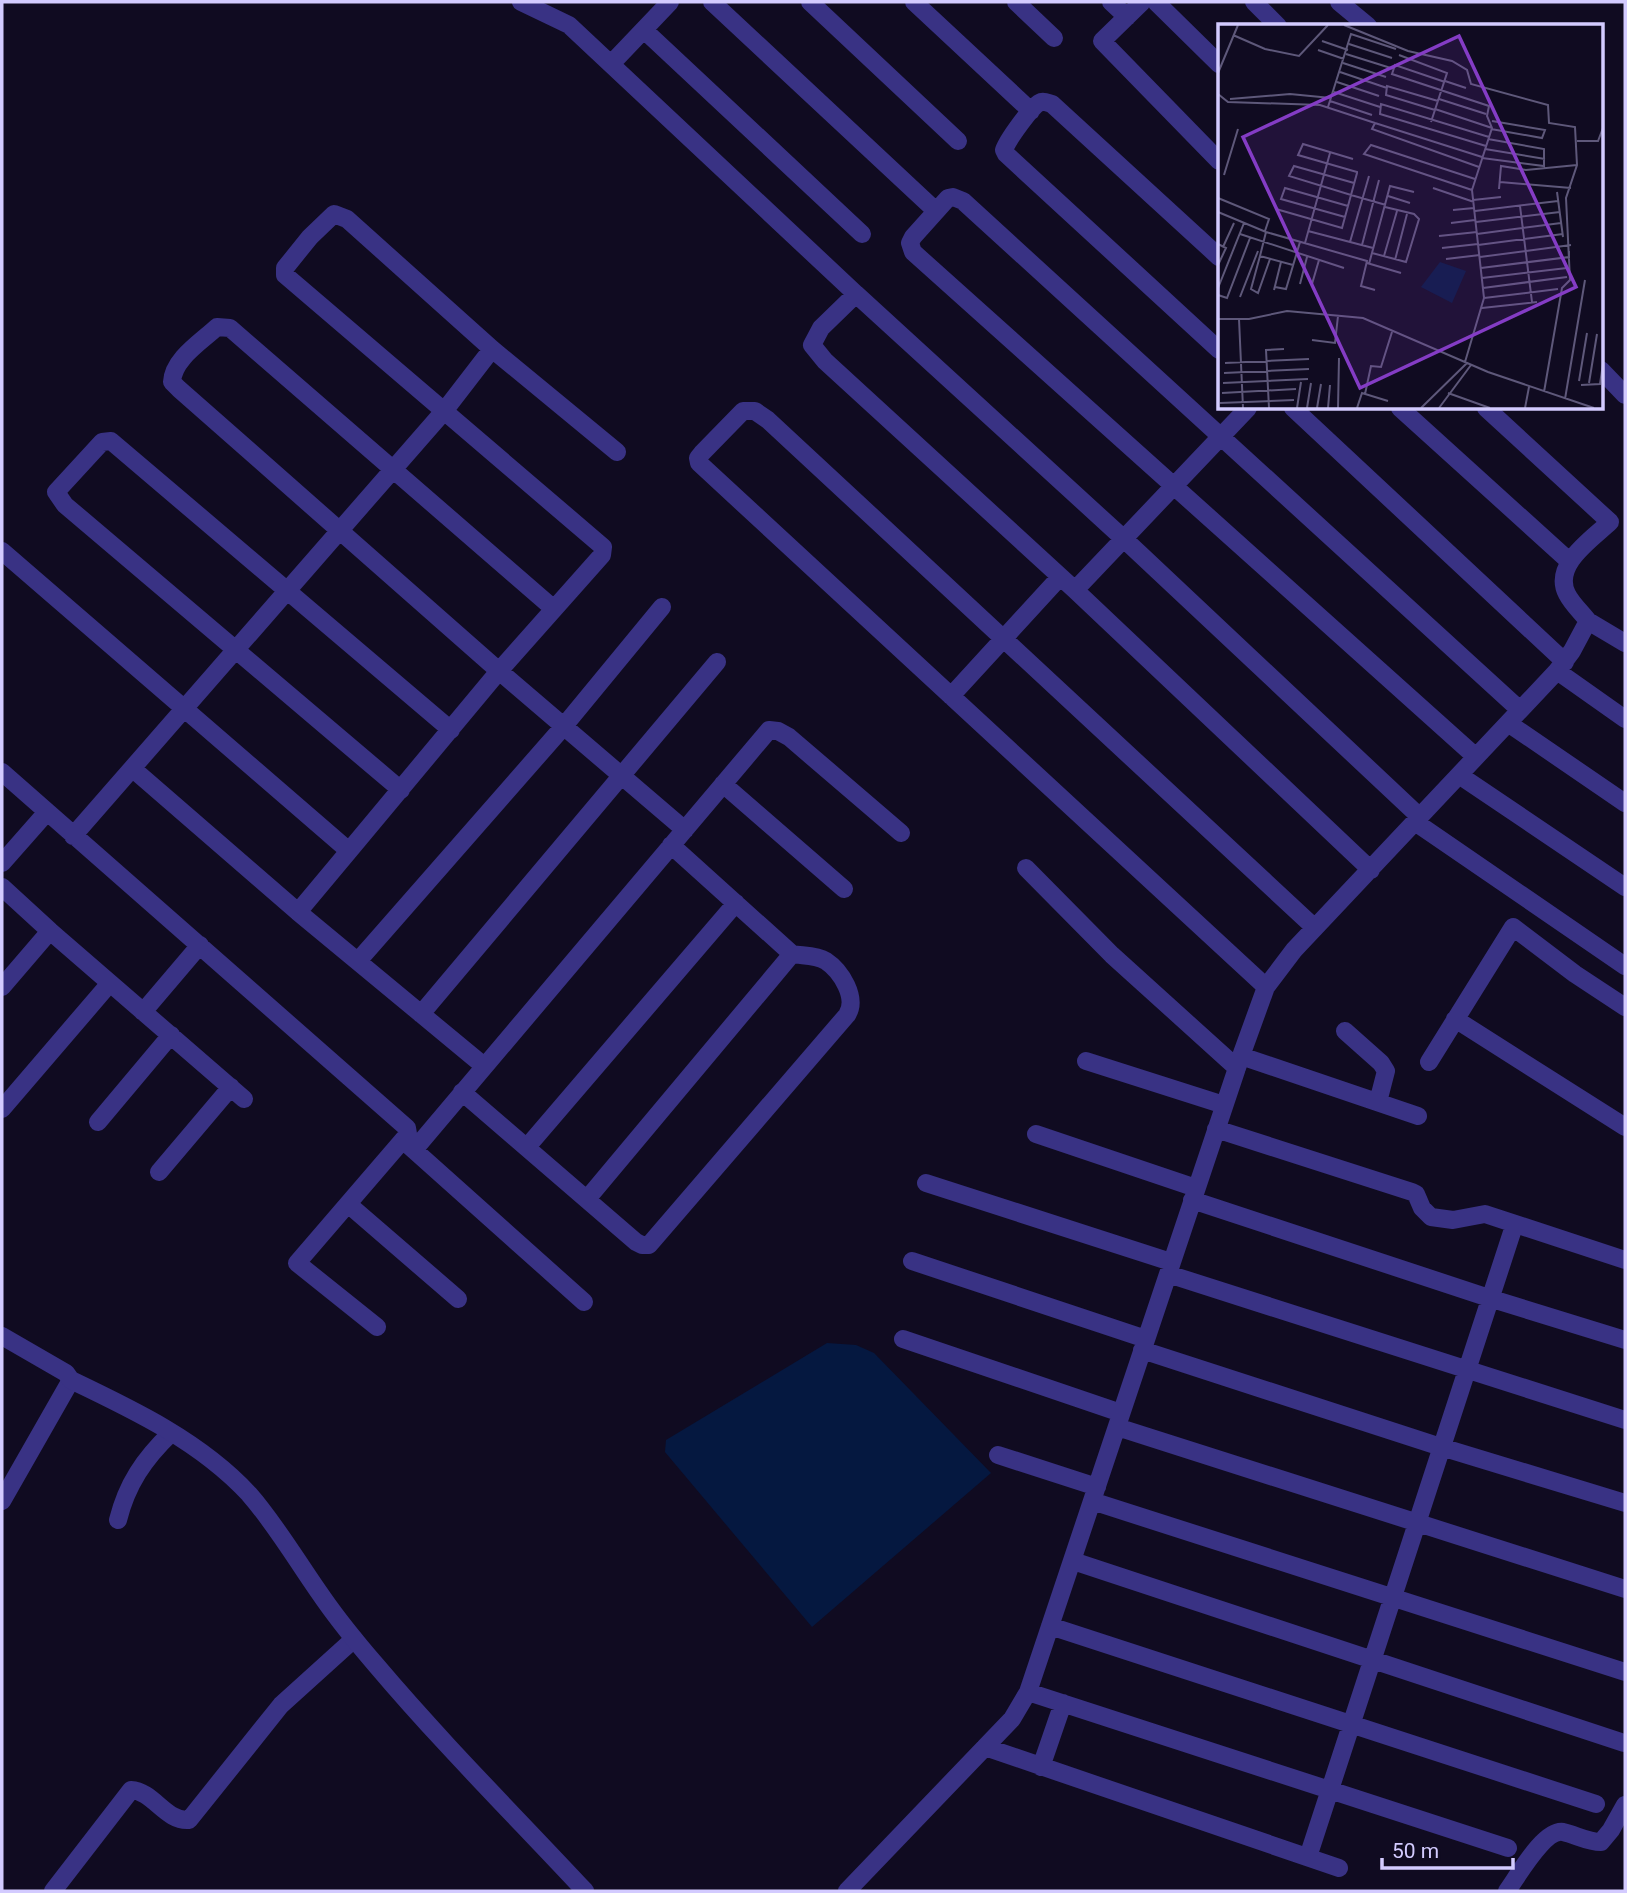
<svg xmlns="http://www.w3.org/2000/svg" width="1627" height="1893" viewBox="0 0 1627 1893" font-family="Roboto,sans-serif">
  <rect width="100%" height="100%" fill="#100b21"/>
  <!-- water -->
  <path fill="#051840" d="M827,1343L856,1345L874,1353L991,1473L812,1627L665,1452L666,1440Z"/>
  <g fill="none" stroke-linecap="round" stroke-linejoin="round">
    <!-- minor -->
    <path stroke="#393284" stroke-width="18" d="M521,2L569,25L856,294
      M712,2L936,211
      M810,2L958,141
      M914,2L1031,111
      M1016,2L1054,38
      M1111,2L1127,17
      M1142,2L1102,41L1219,161
      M1156,2L1219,64
      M1254,2L1278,26
      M1339,2L1368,26
      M644,30L862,234
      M611,64L670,2
      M1219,257L1052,104C1048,103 1045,101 1041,102C1032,105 1007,141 1004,150L1006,154L1219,350
      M1601,370L1625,395
      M1293,408L1565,662
      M1400,408L1569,561
      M2,551L349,851L499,671L685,830
      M1075,590L1248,408
      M554,609L230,328L217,327C201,342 173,359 172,382L179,389L499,671L602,555L603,547L285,275V268L310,237L334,214L347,219L492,349L617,452
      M1588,621L1625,643
      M1557,671L1625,719
      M951,696L1060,577
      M1508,723L1625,803
      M1476,757L913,252L910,243L913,237L948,198L953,197L963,201L1520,710
      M133,769L298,912L484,1066
      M2,772L407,1128L408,1134L297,1263L377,1327
      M1459,775L1625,887
      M723,784L844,889
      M401,790L65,505L56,492L102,442L111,441L451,730
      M1415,822L1625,966
      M73,836L445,410L492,349
      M2,863L47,812
      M1026,868L1112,955L1237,1068
      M1371,870L1075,590L825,361L812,345L821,328L856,294L1124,539L1420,817
      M2,887L50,931L244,1099
      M298,912L349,851
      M358,961L564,726L662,607
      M2,987L50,931
      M1266,987L699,463L698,458L702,453L743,411H755L768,420L1315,928
      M143,1012L200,945
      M421,1014L717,662
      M1455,1019L1625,1127
      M1345,1031L1381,1063L1386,1071L1378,1102
      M1241,1056L1418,1116
      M1086,1061L1224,1105
      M1429,1062L1513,927L1575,974L1625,1007
      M462,1092L636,1242L642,1245H649L847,1015C858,998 841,971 826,961C816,955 803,956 792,954L671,845
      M2,1109L110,983
      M98,1122L171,1035
      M1216,1129L1412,1192L1416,1194L1422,1208L1431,1217L1453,1220L1485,1214L1625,1260
      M1036,1134L1196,1188
      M405,1142L584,1302
      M527,1147L736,903
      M414,1150L769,730L778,731L789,737L901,833
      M159,1172L231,1087
      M926,1183L1171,1262
      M587,1199L792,954
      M1192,1200L1489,1298L1625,1340
      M348,1204L458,1299
      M912,1261L1146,1339
      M1168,1274L1625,1420
      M903,1339L1121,1413
      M1142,1350L1441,1447L1625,1503
      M1117,1427L1625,1589
      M998,1455L1097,1487
      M2,1501L71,1380
      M1092,1501L1625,1672
      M118,1520C127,1484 144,1459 171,1433
      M1073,1561L1624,1743
      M1050,1626L1596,1804
      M1028,1692L1508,1848
      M985,1747L1339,1868
      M1041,1767L1063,1703
      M1308,1857L1514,1226
      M53,1891L131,1790C153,1791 166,1822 189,1820L281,1705L354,1639
      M847,1891L1012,1719L1028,1692L1241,1056L1266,987L1294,950L1557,671L1572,651L1588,621C1582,613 1572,604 1567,594C1552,565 1592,539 1610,522L1486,408
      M1507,1891C1518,1876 1544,1829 1563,1832C1576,1835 1588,1842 1601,1842L1611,1830L1625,1805"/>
    <!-- tertiary -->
    <path stroke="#393284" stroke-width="18" d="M2,1336L66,1373L71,1380C134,1410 201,1442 249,1494C277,1526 298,1563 323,1598C339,1621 357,1643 376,1665C442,1743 515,1816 585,1891"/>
  </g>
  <!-- overview -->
  <g transform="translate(1218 24)">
    <rect width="385" height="385" fill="#100b21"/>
    <path d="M222,238L248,247L234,279L203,263Z" fill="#051840"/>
    <path fill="none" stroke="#5e587a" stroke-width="2" d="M126,1L190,27L234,37L249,46L253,60L330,81L331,99L357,103L359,141L348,174L352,256L344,264L326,368M15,11L47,25L81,32L110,1M104,17L130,26M131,20L174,34M100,26L126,35M128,30L176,45M181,31L229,49L213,98M125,39L168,53M122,48L169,64M0,49L20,1M227,57L248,64M119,58L161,72M227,58L177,41L174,50L271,82L269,92L274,104L254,166L266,274L247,338M116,68L162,83M0,70L10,78L102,81L157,99M12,75L72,70L113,74M221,75L268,90M112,77L154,91M110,83L133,10L178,25M217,85L274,104M217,86L168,71L169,62L220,77M273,105L324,114L327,106L274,97M359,117H380L385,104M268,122L162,90L163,80L271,113M267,125L327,135M264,134L326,142V125L270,115M135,135L85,120L80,131L139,148V149L133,171L71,152L76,142L136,159M261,143L154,105L157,99L264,133M6,151L20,105M282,158L353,164M215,164L256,178M281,165L283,142L308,146L359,141M254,166L146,130L153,121L257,155M339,168L345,213M170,172L192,179M0,174L51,195L47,207M255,176L283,173M302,182L314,278M58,185L124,204L133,171L168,181M235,186L256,184M257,187L340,177M0,188L48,208L149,237L143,262L157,266M127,193L63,175L67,164L130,182M258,198L342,188M233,199L257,196M90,207L155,224M48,208L42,232L75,241M22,210L126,244M259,210L343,199M221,212L259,208M132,218L151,152M87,219L112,129M0,220L8,224L0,241M144,221L161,156M260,221L345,210M5,223L16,199M224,224L260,220M154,229L188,238L201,195L196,190L167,183M42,232L33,265L40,269L52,235M166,232L179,187M262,233L353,221M228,235L262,231M177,236L189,190M149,239L183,249M151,240L172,162L196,168M263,244L351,233V227M264,254L349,244M82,260L89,233M94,260L101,236M57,263L68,265L82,218M0,264L26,199M265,264L349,253M56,266L63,238M0,271L9,274L32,214M22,273L40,227M266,274L340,265M264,284L319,278M0,295H31L69,287L145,294L270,348L376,384M21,295L25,384M94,316L117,319L120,292M7,339L91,335M6,349L91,345M361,357L369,309M5,359L90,355M371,359L379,310M363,361L382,360L385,340M4,369L78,365M230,369L272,384M147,370L153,342L163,343L174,308M347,375L367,256M2,379L76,376M51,384L48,326L66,325M79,384L83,358M89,384L93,359M99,384L103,360M110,384L112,361M120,384L121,334M139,384L144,369L170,377M203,384L249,339M221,384L253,341M307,384L311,363"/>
    <path fill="#843cc5" fill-opacity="0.15" stroke="#843cc5" stroke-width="3.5" d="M241,12L358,263L142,364L25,113Z"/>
    <rect width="385" height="385" fill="none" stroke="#d3cbff" stroke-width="3.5"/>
  </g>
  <!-- border -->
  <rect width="1627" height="1893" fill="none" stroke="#d3cbff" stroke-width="7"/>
  <!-- scale -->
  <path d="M1382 1858v10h131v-10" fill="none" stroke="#d3cbff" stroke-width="3.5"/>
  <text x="1392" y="1858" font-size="21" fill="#d3cbff" stroke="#100b21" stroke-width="5" paint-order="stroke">50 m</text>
</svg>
